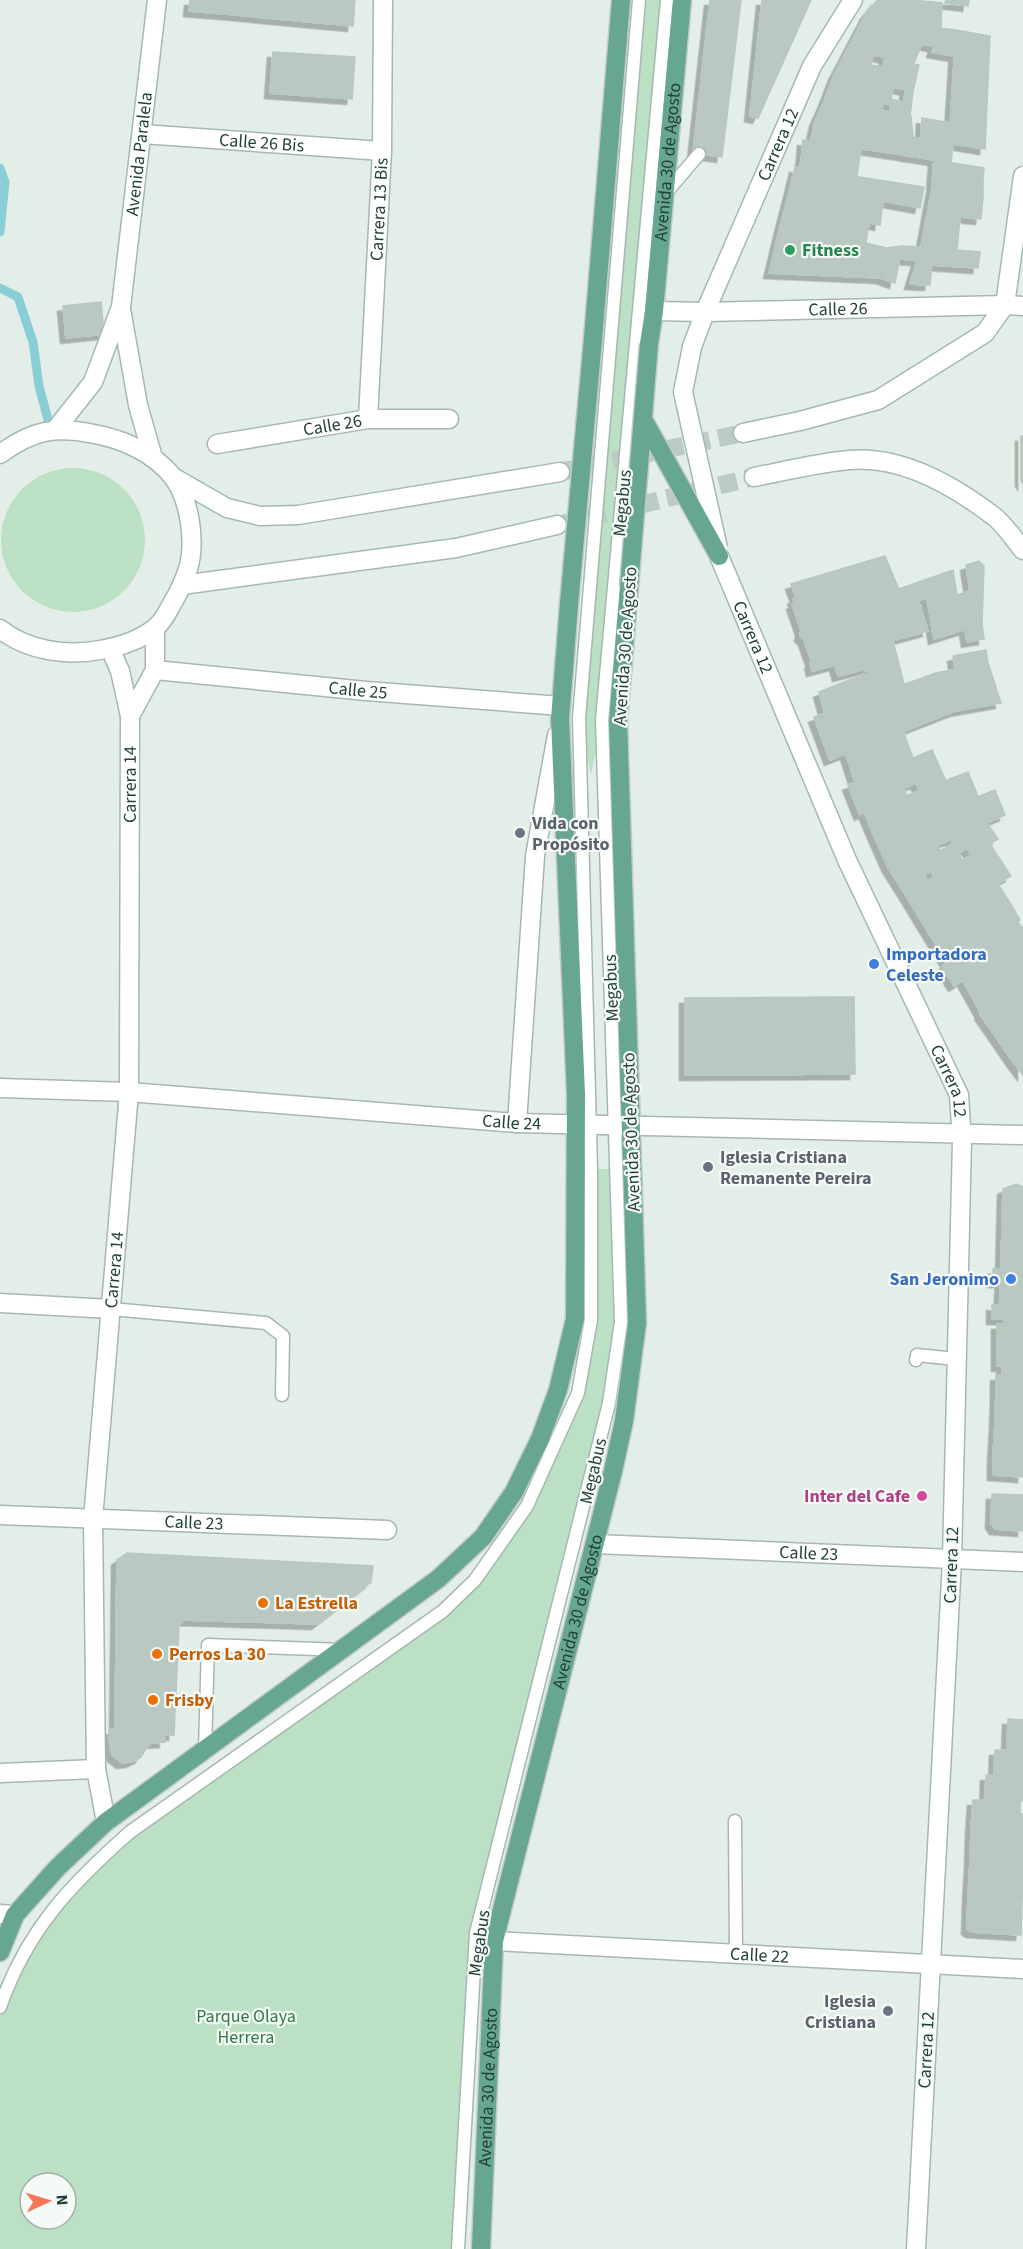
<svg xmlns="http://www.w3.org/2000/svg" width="1023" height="2249" viewBox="0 0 1023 2249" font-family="'Source Sans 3',sans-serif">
  <defs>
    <filter id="shadow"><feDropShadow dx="-5.5" dy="5.5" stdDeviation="0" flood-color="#0004"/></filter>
  </defs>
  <rect width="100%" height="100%" fill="#e4eee9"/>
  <!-- green -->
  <path fill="#bce0c4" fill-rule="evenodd" d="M639,0H667L602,720L591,775L579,718Z
    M1 540a72 72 0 1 1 144 0a72 72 0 1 1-144 0Z
    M591,1169H616L621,1322L609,1402L476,1933L458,2249H0V2007L8,1984L83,1874L443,1611L527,1506L578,1393L591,1320ZM30,2183H66V2219H30Z"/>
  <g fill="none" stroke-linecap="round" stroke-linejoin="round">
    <!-- stream -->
    <path stroke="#8aced5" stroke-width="9" d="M0,168L5,182L0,232
      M0,288L18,297L33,342L39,386L48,420"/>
  </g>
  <!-- building -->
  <path fill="#b9c9c2" stroke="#b6c8bf" stroke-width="1.5" filter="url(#shadow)" d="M190,0H239L237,15L189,11Z
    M239,0H301L299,21L237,15Z
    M301,0H355L353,26L299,21Z
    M710,0H741L722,157L693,153Z
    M762,0H811L758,118L750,116Z
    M877,0H911L908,22L866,14Z
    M911,0L942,3L941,28L908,22Z
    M946,0H969L968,6L945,3Z
    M866,14L947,29L943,48L857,31Z
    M947,29L956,30L955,56L932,52L934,47L943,48Z
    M956,30L990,36L985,149L949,143Z
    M857,31L919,43L922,44L914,63L847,50Z
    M847,50L873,55L871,65L883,67L885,58L919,65L913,91L834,75Z
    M273,52L355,57L352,99L270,93Z
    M834,75L893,87L891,99L903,102L901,114L890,112V104L883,103L881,111L824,101Z
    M906,89L913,91L910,116L901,114Z
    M824,101L878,110L873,131L815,121Z
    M878,110L911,116L913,137L873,131Z
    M922,118L951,123L949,143L921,139Z
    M815,121L860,129L856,148L811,140Z
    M860,129L906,136L903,155L856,148Z
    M906,136L911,137L908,156L903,155Z
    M911,137L917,138L915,157L908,156Z
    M917,138L953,144L951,163L915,157Z
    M803,140L861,149L859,162L802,153Z
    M802,153L859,162L857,176L800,167Z
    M934,160L984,168L983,179L933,172Z
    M795,167L924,187L920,208L791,184Z
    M933,172L983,179V196L932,188Z
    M791,184L883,201L880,225L786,204Z
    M932,188L983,196L981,219L960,217L957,250L921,247Z
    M786,204L828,213L824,233L781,223Z
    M828,213L858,220L857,228L841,225L838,237L824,233Z
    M858,220L869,223L866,243L838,237L841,225L857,228Z
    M781,223L887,248L881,278L769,273Z
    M902,246L921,247L917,260L900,259Z
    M902,246L895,283L881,278L887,248Z
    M921,247L933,248L930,285L910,284Z
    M933,248L980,252L978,268L932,265Z
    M101,302L104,334L66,338L63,306Z
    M1021,436H1023V484L1021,481Z
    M885,556L905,604L801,630L792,604L795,603L793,599L796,598L791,584Z
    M979,561L984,566L982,624L934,639L927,598L905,604L899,589L953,570L957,595L970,591L966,565Z
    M918,600L928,631L876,645L866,613Z
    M866,613L876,645L812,663L804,640L800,636L801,630Z
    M982,624L984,639L967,642L965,629Z
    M893,641L904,684L825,713L819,692L867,673L866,669L838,676L835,665L812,671L810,663Z
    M986,650L988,663L955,669L953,656Z
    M988,663L1001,703L955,711L830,760L814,717L936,673Z
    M903,731L913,758L855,782L846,754Z
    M932,750L946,781L920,791L916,783L904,788L907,796L864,812L851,784Z
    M968,772L978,796L875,838L864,812Z
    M851,784L864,812L860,815L848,785Z
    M995,790L1005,815L956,837L944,810Z
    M944,810L956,837L888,867L875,838Z
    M987,823L998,839L971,855L967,848L959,853L962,860L948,869L939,851L953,844L951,839Z
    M990,844L1011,876L925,927L905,894Z
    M937,845L948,869L934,877L931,871L924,875L927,881L905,894L888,867Z
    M998,884L1010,903L982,920L971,900Z
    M971,900L982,920L936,945L925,927Z
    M1010,903L1020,920L961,955L951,937Z
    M1017,921L1022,928L999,941L959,983L947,963Z
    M1023,927V974L981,1013L962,979L999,941Z
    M951,937L961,955L947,963L936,945Z
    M947,963L959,983L954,986L942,966Z
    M1023,974V1008L994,1034L980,1014Z
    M854,997L855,1074L685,1075V998Z
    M1023,1008V1049L1011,1059L994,1034Z
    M1023,1049V1075L1011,1059Z
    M1016,1184L1023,1187V1270L1001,1269L1003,1189Z
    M993,1269H1001L1000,1282H993Z
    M1001,1269L1023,1270V1321L999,1319Z
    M992,1305L999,1306V1319H992Z
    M1004,1320L1023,1321V1341L1004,1340Z
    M997,1324H1004L1002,1366H997Z
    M1004,1340L1023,1341V1356L1003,1355Z
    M1003,1355L1023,1356V1377L1002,1376Z
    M996,1375L1023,1377V1392L996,1391Z
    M996,1391L1023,1392V1425L995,1423Z
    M995,1423L1023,1425V1459L993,1457Z
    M993,1457L1023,1459V1477L993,1475Z
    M992,1494L1023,1495V1531L995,1529L991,1523Z
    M127,1553L373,1566L371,1582L317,1624L183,1620L179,1625L174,1735H164L165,1742L150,1743L140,1758L131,1762L122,1763L113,1756L110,1747L109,1730L115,1729L117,1560Z
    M1008,1719L1023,1720V1751L1007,1750Z
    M995,1750L1023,1751V1776L994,1775Z
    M986,1775L1023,1776V1801L985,1800Z
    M973,1800L1020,1801V1814H1023V1831H1019L1020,1820L1006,1819V1830L971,1829Z
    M1006,1819L1020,1820L1019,1831L1006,1830Z
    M971,1829L1023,1831V1865L970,1863Z
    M970,1863L1023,1865L1022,1898L968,1897Z
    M968,1897L1022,1898L1021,1935L971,1932L967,1929Z"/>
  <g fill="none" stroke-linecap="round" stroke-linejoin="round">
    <!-- secondary-tunnel -->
    <path stroke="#bdcbc5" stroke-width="18" stroke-dasharray="18 9" stroke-linecap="butt" d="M560,472L743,433
      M562,524L754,477"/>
    <defs>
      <path id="lane" d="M665,194L699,154
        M111,1309L266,1323L283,1336L282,1395
        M916,1360L917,1355L956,1359
        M205,1749L208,1645L343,1650
        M735,1821L736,1954
        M0,2007C27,1930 70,1885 130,1832L443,1611L475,1580L527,1506L578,1393L591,1320V1169L579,718L639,0
        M458,2249L476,1933L609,1403L621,1322L602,720L667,0"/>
      <g id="street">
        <path id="s1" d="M142,134L382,151"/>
        <path id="s2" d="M654,311L705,312L1005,305L1023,306"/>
        <path id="s3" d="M368,419L382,151L383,0"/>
        <path id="s4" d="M217,444L368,419H449"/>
        <path id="s5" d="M155,670L366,691L561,706"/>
        <path d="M130,716L155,670V628"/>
        <path id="s6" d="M0,1088L129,1092L517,1123L1023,1135"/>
        <path d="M517,1123L535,856L557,735"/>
        <path d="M0,1303L111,1309"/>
        <path id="s7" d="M0,1515L387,1530"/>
        <path id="s8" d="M595,1544L1023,1562"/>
        <path d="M0,1773L96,1769"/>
        <path id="s9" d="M106,1822L96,1769L93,1519L129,1092L130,716L120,671L110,648"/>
        <path d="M0,1914L15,1915"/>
        <path id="s10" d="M494,1941L1023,1969"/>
      </g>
      <g id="secondary">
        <path d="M121,309L138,405L153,458"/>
        <path id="s11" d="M692,347L705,312L812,66L853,0"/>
        <path id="s12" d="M56,429L93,382L121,307L157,0"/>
        <path d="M743,433L800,421L878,400L985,333L1005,305L1023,176"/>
        <path d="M0,454C33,430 55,426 94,434C123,439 154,453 173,477C190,500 196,542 188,569C184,581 179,592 173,602C168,611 163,622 155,628C140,640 118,647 100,650C66,656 28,651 0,629"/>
        <path d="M173,477L227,508L260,516L298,515L560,472"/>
        <path d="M754,477C785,471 817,463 849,460C902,455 956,487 996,518C1006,527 1014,539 1023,550"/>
        <path id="s13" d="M719,556L847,860L959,1095L962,1141L952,1560L916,2249"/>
        <path d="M182,585L456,548L557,525"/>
      </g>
      <g id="primary">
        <path d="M593,339L621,0"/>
        <path id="s14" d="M649,344L654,311L682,0"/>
        <path d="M0,1952L15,1915L58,1867L106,1822L438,1579L483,1537L514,1492L540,1439L558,1390L575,1319L576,1094L560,719L569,604"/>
        <path id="s15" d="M481,2249L494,1941L613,1471L624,1421L637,1323L618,721L629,587"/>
      </g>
    </defs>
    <!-- lane casing -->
    <use href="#lane" stroke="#a6b7b0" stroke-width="15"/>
    <!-- street casing -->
    <use href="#street" stroke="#a6b7b0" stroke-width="21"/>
    <!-- secondary casing -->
    <use href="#secondary" stroke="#a2bab0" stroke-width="21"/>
    <!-- primary casing -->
    <use href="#primary" stroke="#c1cac7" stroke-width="21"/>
    <!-- lane -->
    <use href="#lane" stroke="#fff" stroke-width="12"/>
    <!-- street -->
    <use href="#street" stroke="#fff" stroke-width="18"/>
    <!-- secondary -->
    <use href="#secondary" stroke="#fff" stroke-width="18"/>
    <!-- primary -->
    <use href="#primary" stroke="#66a692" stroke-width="18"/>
    <defs>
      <path id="secondary-bridge" d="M692,347L683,392L718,548"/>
      <path id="primary-bridge" d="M643,419L719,556
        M629,587L649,344
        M569,604L593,339"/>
    </defs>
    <!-- secondary-bridge casing -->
    <use href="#secondary-bridge" stroke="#a2bab0" stroke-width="21" stroke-linecap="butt"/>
    <!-- primary-bridge casing -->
    <use href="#primary-bridge" stroke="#c1cac7" stroke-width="21" stroke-linecap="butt"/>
    <!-- secondary-bridge -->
    <use href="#secondary-bridge" stroke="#fff" stroke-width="18"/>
    <!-- primary-bridge -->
    <use href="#primary-bridge" stroke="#66a692" stroke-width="18"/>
  </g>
  <!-- markers -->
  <circle fill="#2e9e5b" stroke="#f5faf7" stroke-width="2" cx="790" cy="250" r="6"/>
  <g fill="#6b7280" stroke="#f5faf7" stroke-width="2">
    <circle cx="520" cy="833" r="6"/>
    <circle cx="708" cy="1167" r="6"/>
    <circle cx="888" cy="2011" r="6"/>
  </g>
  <g fill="#3f7fe0" stroke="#f5faf7" stroke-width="2">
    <circle cx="874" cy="964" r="6"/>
    <circle cx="1011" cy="1279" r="6"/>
  </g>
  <circle fill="#d1479c" stroke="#f5faf7" stroke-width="2" cx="922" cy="1496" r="6"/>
  <g fill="#e8710a" stroke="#f5faf7" stroke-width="2">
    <circle cx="263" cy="1603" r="6"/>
    <circle cx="157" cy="1654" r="6"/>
    <circle cx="153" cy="1700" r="6"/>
  </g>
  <g text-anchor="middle" stroke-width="4.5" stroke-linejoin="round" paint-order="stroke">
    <!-- street labels -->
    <g font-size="18" fill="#224137" stroke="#f5faf7">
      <text dy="6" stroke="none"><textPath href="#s1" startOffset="120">Calle 26 Bis</textPath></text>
      <text dy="6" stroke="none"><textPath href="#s11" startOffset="220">Carrera 12</textPath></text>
      <text dy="6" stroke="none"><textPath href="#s12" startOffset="294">Avenida Paralela</textPath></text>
      <text dy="6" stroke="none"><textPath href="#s14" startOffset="183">Avenida 30 de Agosto</textPath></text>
      <text dy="6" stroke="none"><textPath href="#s3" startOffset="210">Carrera 13 Bis</textPath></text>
      <text dy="6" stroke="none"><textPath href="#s2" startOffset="184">Calle 26</textPath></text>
      <text dy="6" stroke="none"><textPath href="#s4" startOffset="117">Calle 26</textPath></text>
      <text transform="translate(622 503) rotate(-85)" y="6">Megabus</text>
      <text dy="6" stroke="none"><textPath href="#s13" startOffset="88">Carrera 12</textPath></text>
      <text transform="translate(625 646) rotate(-86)" y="6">Avenida 30 de Agosto</text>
      <text dy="6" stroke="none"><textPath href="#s5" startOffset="204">Calle 25</textPath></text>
      <text dy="6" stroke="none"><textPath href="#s9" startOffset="1040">Carrera 14</textPath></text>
      <text transform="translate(611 988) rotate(-92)" y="6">Megabus</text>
      <text dy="6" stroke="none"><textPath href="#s13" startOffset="574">Carrera 12</textPath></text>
      <text dy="6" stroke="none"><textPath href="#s6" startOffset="513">Calle 24</textPath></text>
      <text transform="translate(631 1132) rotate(-92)" y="6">Avenida 30 de Agosto</text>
      <text dy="6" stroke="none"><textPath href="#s9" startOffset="554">Carrera 14</textPath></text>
      <text transform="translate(593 1471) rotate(-77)" y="6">Megabus</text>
      <text dy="6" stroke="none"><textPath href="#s7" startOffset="194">Calle 23</textPath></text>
      <text dy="6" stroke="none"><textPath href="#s8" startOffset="214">Calle 23</textPath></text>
      <text transform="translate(951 1565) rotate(-88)" y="6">Carrera 12</text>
      <text dy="6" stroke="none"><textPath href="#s15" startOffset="648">Avenida 30 de Agosto</textPath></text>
      <text transform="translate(479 1943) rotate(-82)" y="6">Megabus</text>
      <text dy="6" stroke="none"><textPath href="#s10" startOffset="266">Calle 22</textPath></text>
      <text transform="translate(926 2050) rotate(-87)" y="6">Carrera 12</text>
      <text dy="6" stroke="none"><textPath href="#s15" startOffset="162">Avenida 30 de Agosto</textPath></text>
    </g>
    <!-- leisure labels -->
    <g font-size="18" font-weight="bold" fill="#27864d" stroke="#f5faf7" text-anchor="start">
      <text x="802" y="256">Fitness</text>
    </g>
    <!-- worship labels -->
    <g font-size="18" font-weight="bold" fill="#5b616d" stroke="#f5faf7" text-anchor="start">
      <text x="532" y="829">Vida con<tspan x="532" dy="21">Propósito</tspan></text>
      <text x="720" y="1163">Iglesia Cristiana<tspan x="720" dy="21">Remanente Pereira</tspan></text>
      <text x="876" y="2007" text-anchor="end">Iglesia<tspan x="876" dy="21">Cristiana</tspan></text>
    </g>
    <!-- shop labels -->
    <g font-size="18" font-weight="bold" fill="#366cbe" stroke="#f5faf7" text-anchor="start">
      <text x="886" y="960">Importadora<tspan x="886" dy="21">Celeste</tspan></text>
      <text x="999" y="1285" text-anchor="end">San Jeronimo</text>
    </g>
    <!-- hotel labels -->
    <g font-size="18" font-weight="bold" fill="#b23c85" stroke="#f5faf7" text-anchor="end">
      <text x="910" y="1502">Inter del Cafe</text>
    </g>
    <!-- food labels -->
    <g font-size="18" font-weight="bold" fill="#c56008" stroke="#f5faf7" text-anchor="start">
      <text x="275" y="1609">La Estrella</text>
      <text x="169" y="1660">Perros La 30</text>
      <text x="165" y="1706">Frisby</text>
    </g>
    <!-- park labels -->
    <g font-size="18" fill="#2a7a44" stroke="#f5faf7">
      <text x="246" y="2022">Parque Olaya<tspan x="246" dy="21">Herrera</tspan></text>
    </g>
  </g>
  <!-- north arrow -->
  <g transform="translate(48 2201) rotate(86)"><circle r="28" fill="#f5faf7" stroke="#a1b0aa" stroke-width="1.5"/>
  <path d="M0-4.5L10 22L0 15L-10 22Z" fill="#f87558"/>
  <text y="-9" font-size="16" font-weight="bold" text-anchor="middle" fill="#224137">N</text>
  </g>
</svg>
